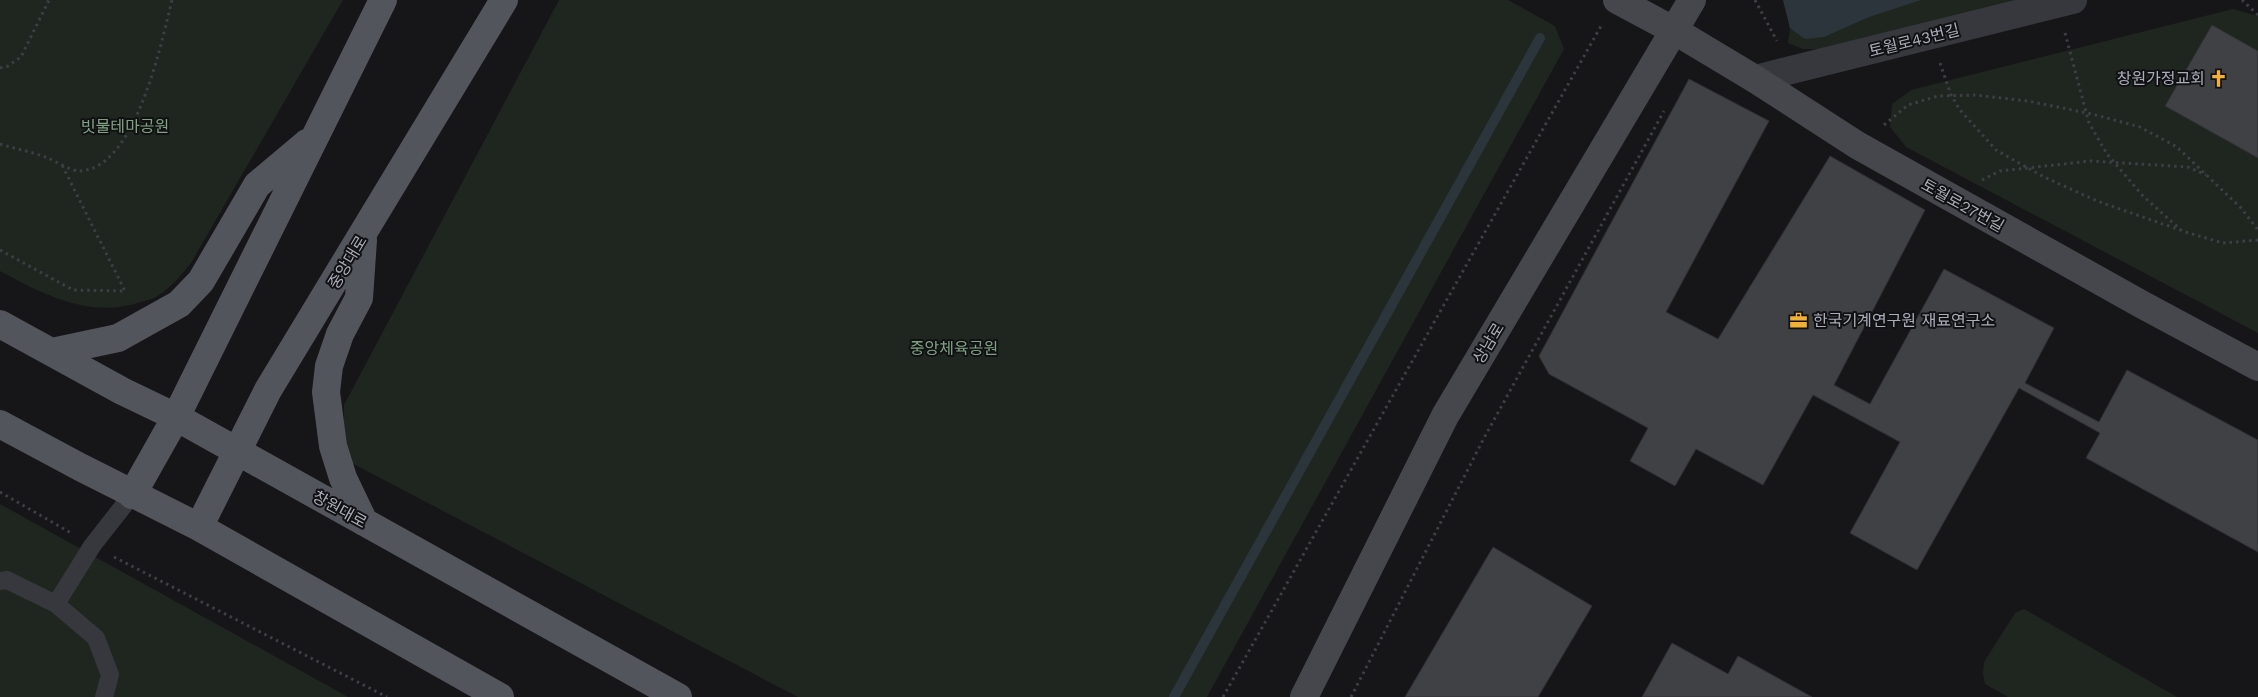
<svg xmlns="http://www.w3.org/2000/svg" width="2258" height="697" viewBox="0 0 2258 697" font-family="'Work Sans','Noto Sans KR',sans-serif">
  <rect width="100%" height="100%" fill="#161618"/>
  <!-- green -->
  <path fill="#1e261f" d="M0,0H343L191,263C181,275 172,287 159,295C154,299 147,300 141,302C91,319 44,295 0,271Z
    M559,0H1508L1555,26L1564,49L1207,697H798L344,459V405Z
    M1783,0H2020L1823,49H1803L1788,43L1790,28Z
    M2233,9L2258,16V333L1906,147L1890,127L1892,104L1911,90Z
    M0,504L348,697H0Z
    M2024,609L2031,613L2177,697H2008L1985,684L1983,674L1984,662L2015,613Z"/>
  <!-- water -->
  <path fill="#2c353c" d="M1783,0H1921L1869,17L1824,37L1805,39L1790,28Z"/>
  <g fill="none" stroke-linecap="round" stroke-linejoin="round">
    <!-- stream -->
    <path stroke="#2c353c" stroke-width="10" d="M1174,697L1540,38"/>
  </g>
  <!-- building -->
  <path fill="#404145" stroke="#303034" d="M2212,25L2258,51V158L2165,106Z
    M1689,79L1769,121L1666,312L1718,339L1830,156L1925,210L1834,385L1870,404L1944,269L2054,328L2025,383L2099,422L2127,370L2258,440V552L2086,458L2100,433L2019,388L1917,570L1850,533L1900,442L1813,395L1763,485L1696,449L1675,486L1630,461L1648,428L1549,374L1539,356Z
    M1493,547L1592,606L1538,697H1405Z
    M1672,643L1728,674L1738,656L1812,697H1642Z"/>
  <g fill="none" stroke-linecap="round" stroke-linejoin="round">
    <!-- path -->
    <path stroke="#3d3f44" stroke-width="3" stroke-dasharray="2.5 4" stroke-linecap="butt" d="M1755,0L1777,41
      M2242,0L2258,15
      M2065,33L2089,123L2107,154L2143,196L2182,231L2223,243L2258,240
      M1940,63L1951,95L1960,110L1996,150L2044,177L2097,201L2180,230
      M0,68L8,66L21,57L49,0
      M1884,125L1908,105L1938,96L1974,95L2028,101L2092,114L2140,127L2177,147L2241,208L2258,230
      M0,144C16,149 33,152 48,158C57,162 71,171 80,171C136,168 161,44 172,0
      M1982,180L2000,171L2091,161L2188,167L2206,175
      M0,250L73,290L125,291L62,165
      M0,492L71,533
      M114,557L387,697
      M1223,697L1601,26
      M1351,697L1484,438L1664,111"/>
    <!-- lane -->
    <path stroke="#37383d" stroke-width="18" d="M0,581L7,580L56,604L96,638L110,675L104,697
      M56,604L92,546L132,495"/>
    <!-- street -->
    <path stroke="#37383d" stroke-width="28" d="M1755,79L2073,0"/>
    <!-- secondary -->
    <path stroke="#45474d" stroke-width="28" d="M1617,0L1675,31L1755,79L1857,145L2141,304L2258,367
      M1304,697L1445,416L1692,0"/>
    <!-- primary -->
    <path stroke="#53555c" stroke-width="28" d="M363,240L359,298L340,334L329,366L326,392L333,446L343,478L364,522
      M0,324L122,391L176,417L678,697
      M52,352L118,338L179,304L201,281L257,185L307,143
      M0,424L80,467L199,527L500,697
      M132,495L176,417L383,0
      M199,527L268,390L504,0"/>
  </g>
  <!-- icons -->
  <defs>
    <symbol id="church-bare" viewBox="-9 -9 18 18"><path d="M-1.2-6h2.4v3.5h3.3v2.4h-3.3V6h-2.4V-.1h-3.3v-2.4h3.3Z" fill="#f2b134" stroke="#111113" stroke-width="2.5" paint-order="stroke"/></symbol>
    <symbol id="office-bare" viewBox="-9 -9 18 18"><path d="M-6-3h4V-5.5h4V-3h4V5H-6ZM-1-4.5V-3h2v-1.5ZM-6 0V1H6V0Z" fill="#f2b134" stroke="#111113" stroke-width="2.5" paint-order="stroke"/></symbol>
  </defs>
  <g fill-rule="evenodd">
    <use href="#church-bare" x="2206" y="66" width="25" height="25"/>
    <use href="#office-bare" x="1786" y="308" width="25" height="25"/>
  </g>
  <g text-anchor="middle" stroke-width="4" stroke-linejoin="round" paint-order="stroke">
    <!-- street labels -->
    <g font-size="16" fill="#a8adb8" stroke="#111113">
      <text transform="translate(1914 40) rotate(-14)" y="6">토월로43번길</text>
      <text transform="translate(1963 205) rotate(29)" y="6">토월로27번길</text>
      <text transform="translate(347 262) rotate(-59)" y="6">중앙대로</text>
      <text transform="translate(1488 343) rotate(-59)" y="6">상남로</text>
      <text transform="translate(340 509) rotate(29)" y="6">창원대로</text>
    </g>
    <!-- poi labels -->
    <g font-size="16" fill="#a8adb8" stroke="#111113" text-anchor="end">
      <text x="2205" y="84">창원가정교회</text>
      <text x="1813" y="326" text-anchor="start">한국기계연구원 재료연구소</text>
    </g>
    <!-- park labels -->
    <g font-size="16" fill="#7fa381" stroke="#111113">
      <text x="125" y="132">빗물테마공원</text>
      <text x="954" y="354">중앙체육공원</text>
    </g>
  </g>
</svg>
